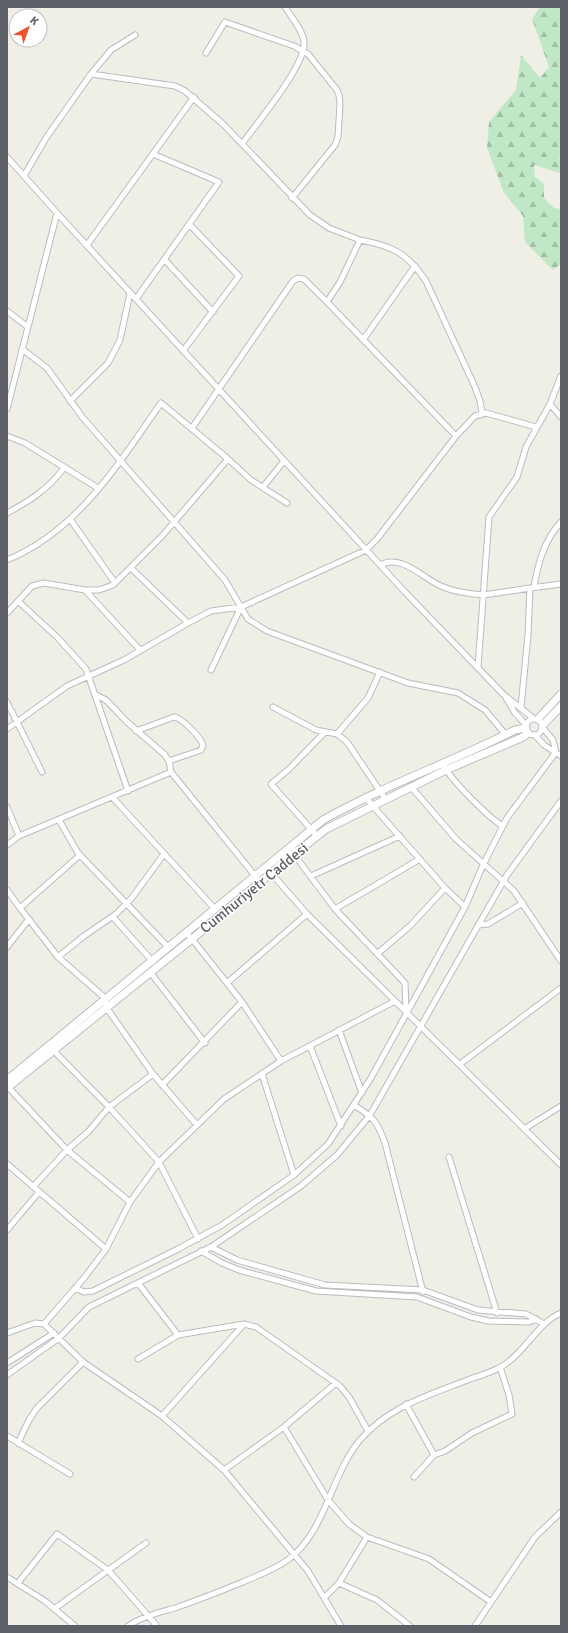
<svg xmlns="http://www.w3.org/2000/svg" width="568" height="1633" viewBox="0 0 568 1633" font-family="Signika,sans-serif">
  <defs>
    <pattern id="forest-firs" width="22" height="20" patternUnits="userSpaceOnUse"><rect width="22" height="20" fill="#c1e8c6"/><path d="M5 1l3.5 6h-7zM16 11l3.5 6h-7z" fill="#a0bfa5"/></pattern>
  </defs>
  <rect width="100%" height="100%" fill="#f0efe6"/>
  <!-- forest -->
  <path fill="url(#forest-firs)" d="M540,7H561V154L559,157L561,163L560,173L534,165L535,177L544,184V198L554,208L561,209V264L553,270L525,242L523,216L504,193L487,148L489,122L516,90L521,55L540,78L549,67L532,19Z"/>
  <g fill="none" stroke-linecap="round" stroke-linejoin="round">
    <defs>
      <path id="street" d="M206,53L225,22L294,46L308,54L337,90L339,95L340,104L338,137L335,145L292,198
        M91,74L111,50L135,35
        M242,144C256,124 307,64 304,42C303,30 291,17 285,7
        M7,157L57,213
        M24,176L46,138L91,74L175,86L185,91L224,125L310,215L329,228L360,240
        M87,245L194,97
        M164,259L213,312
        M136,299L219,182L153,154
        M7,311L28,327L7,409
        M28,327L57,213L404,591L503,694L533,718
        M363,340L415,266
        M22,349L47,368L83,418L225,580L248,619L267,631L408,683L458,693L485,710L506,735
        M183,351L239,276L189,224
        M70,401L108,363L120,340L130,293
        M550,404L561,417
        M192,428L293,281L298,278L304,279L327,302
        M7,436L25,443L98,488
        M456,436L327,302L340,282L360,240C393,246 407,253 426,281L475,387L480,401L482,413
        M228,459L251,480L287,503
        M263,487L284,461
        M7,513C30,501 48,489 64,468
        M70,519L115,583
        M7,560C78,531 119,463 161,403L228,459L163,535L113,585L99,590H85L44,583L32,586L7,613
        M380,565C401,553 424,579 441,586C454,592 470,594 484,595L530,588L528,635L521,707
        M534,587C538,564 544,540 561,522
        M531,588L561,584
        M85,590L140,650
        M18,601L57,637L86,669L128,791
        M188,623L211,611L241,607L366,550L377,539L456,436L475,416L486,413L536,427
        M478,667L489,517L517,477L526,447L550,404L561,376
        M211,670L241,607
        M96,695L106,700L127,722L164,754L169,761L171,772
        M505,696L515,713L526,725
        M7,702L42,772
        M273,707L316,730L337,734L347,742L386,800
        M526 727a8 8 0 1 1 16 0a8 8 0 1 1-16 0Z
        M7,729L67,686L124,660L188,623L131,568
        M136,731L174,717C182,718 202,738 203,746L201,750L169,761
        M337,734L368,698L380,672
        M535,735L544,745L561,756
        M445,767C451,780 490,819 503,826
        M412,788L456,839L514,891L561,961
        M365,797L445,888L465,907
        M113,798L215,909
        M7,807L19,836L7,845
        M59,820L78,853L168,947
        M19,836L171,772L260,882
        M317,836L271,784L288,770L325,732
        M293,853L335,909L405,983L406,1011
        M271,873L307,914L561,1165
        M311,876L400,836
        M7,890L20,908L80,855
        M20,908L58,957L105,998L106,1007L153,1074L197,1125
        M335,909L420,859
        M113,917L153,962
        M478,925L488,924L523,903
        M186,933L192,939L242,1002L281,1061
        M7,947L29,919
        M378,953L410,926L445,888
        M58,957L84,936L116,914L131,899L164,854
        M150,972L205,1043
        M227,983L307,914
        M339,1030L362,1093
        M310,1046L341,1126
        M54,1051L109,1107L159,1162L198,1239
        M460,1064L561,988
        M262,1074L294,1175
        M162,1085L242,1002
        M8,1087L67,1150L130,1202
        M354,1105C374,1118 377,1121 385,1143L423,1292
        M524,1129L561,1106
        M449,1157L497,1313
        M7,1164L106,1249
        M33,1187L67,1150L88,1132L109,1107L153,1074
        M7,1230L39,1192
        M211,1247L237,1260L325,1285L423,1290L478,1310L526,1314L544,1324
        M201,1251L222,1263L239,1270L316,1291L417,1297L471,1317L488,1321L529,1322L536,1319
        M138,1283L178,1335
        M75,1288L84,1292L93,1291L178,1249L222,1225L294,1175L328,1144L371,1078L465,907L483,865L507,818L556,752L553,740L543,728
        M44,1324L84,1278L106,1249L130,1202L159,1162L224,1099L281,1061L395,1001
        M7,1333L35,1323L44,1324L83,1362L162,1416L224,1470L308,1571L341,1626
        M138,1359L178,1335L244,1324L256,1327L340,1386L349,1397L368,1431
        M7,1363L54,1333
        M7,1375L59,1338L89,1307L211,1247L301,1186L337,1155L370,1115L507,875L561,801
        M406,1404L434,1455
        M162,1416L244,1324
        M284,1427L328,1500L349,1524L367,1537L429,1559L491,1602
        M7,1436L70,1474
        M18,1443L29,1420L37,1408L83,1362
        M224,1470L284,1427L336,1383
        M414,1477L434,1455L445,1451L472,1433L512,1414L509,1395L500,1367
        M7,1577L45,1601L75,1626
        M18,1583L57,1534L108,1570L157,1626
        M339,1583L377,1600L410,1626
        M325,1597L339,1583L367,1537
        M54,1609L146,1543
        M128,1626C143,1616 158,1613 175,1608C198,1600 221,1591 243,1582C259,1575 276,1569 289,1559C326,1531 331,1474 360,1440C389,1406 430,1395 470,1379C480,1376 491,1372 501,1367C526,1352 537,1323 561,1313
        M475,1626L535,1537L561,1512"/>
      <path id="secondary" d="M538,719L561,694
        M543,725L561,706
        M7,1080L323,820C385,785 452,762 515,730L526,728
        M7,1088L192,939L271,873L293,853L301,849L326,829L446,770L523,737L528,733"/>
    </defs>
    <!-- street casing -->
    <use href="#street" stroke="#babcc2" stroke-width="7"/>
    <!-- secondary casing -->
    <use href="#secondary" stroke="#bbbdc4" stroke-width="9"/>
    <!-- street -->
    <use href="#street" stroke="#fff" stroke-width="5"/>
    <!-- secondary -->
    <use href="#secondary" stroke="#fff" stroke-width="7"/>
  </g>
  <g text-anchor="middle" stroke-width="3" stroke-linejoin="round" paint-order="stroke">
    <!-- street labels -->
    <g font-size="15" fill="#5d6066" stroke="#fff">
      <text transform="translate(254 888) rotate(-39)" y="5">Cumhuriyetr Caddesi</text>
    </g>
  </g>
  <!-- border -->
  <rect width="568" height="1633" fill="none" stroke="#5d6066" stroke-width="16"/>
  <!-- north arrow -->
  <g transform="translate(28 28) rotate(41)"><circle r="19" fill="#ffffff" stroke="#bebfc2"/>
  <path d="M0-3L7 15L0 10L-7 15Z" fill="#ef522c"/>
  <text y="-6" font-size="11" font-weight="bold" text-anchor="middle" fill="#5d6066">K</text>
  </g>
</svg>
